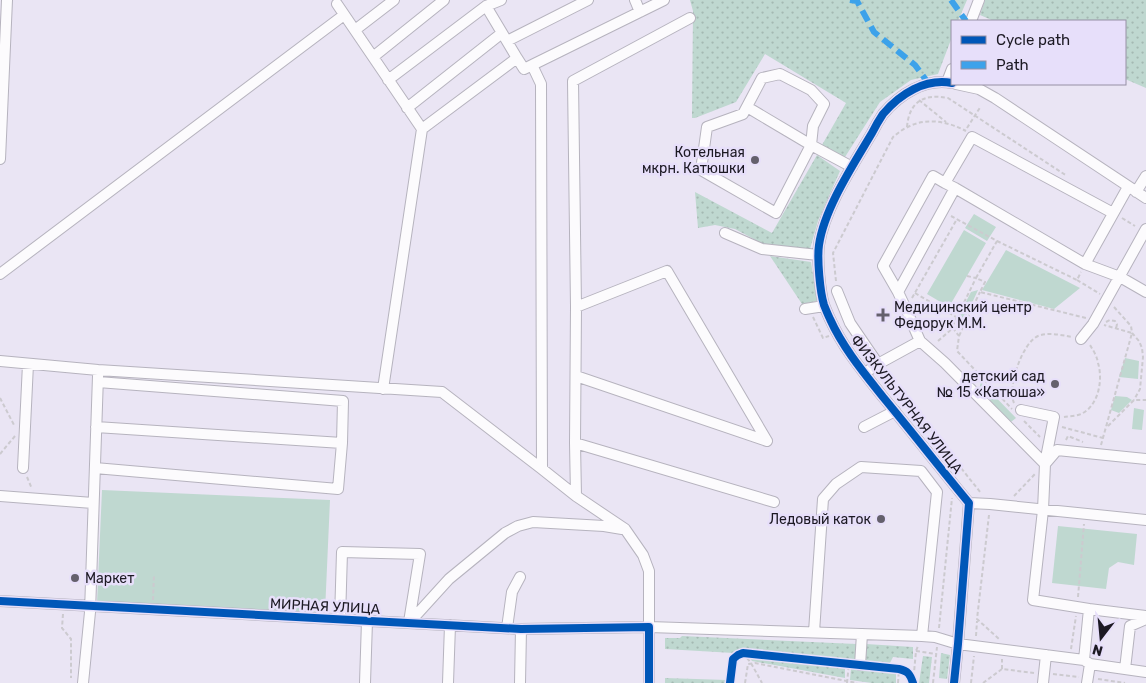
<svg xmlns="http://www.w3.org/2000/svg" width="1146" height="683" viewBox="0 0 1146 683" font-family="Rubik,sans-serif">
  <defs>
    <pattern id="grass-dots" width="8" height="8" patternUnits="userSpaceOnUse" patternTransform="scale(1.25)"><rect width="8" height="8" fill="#bfd8d0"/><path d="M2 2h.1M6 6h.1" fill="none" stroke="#a4b9b2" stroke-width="1.8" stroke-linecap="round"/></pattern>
  </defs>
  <rect width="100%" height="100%" fill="#eae5f4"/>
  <!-- grass -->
  <path fill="url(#grass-dots)" d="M690,0H967L958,21H952V37L938,74L911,80L880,102L845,157L822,145L846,103L765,54L736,102L695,118H692L693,11Z
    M985,0H1146V88L1125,79V21H994L980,15Z
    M817,155L840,171L818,221L810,249L763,244L735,229L715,225L698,228L695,192L772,233Z
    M770,256L811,262L817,301L802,304Z
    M682,636L856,644L855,660L665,649V638H680Z
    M866,644L913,647V659L893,657L889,665L863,662Z
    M941,653L950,655L947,679L939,678Z
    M923,656L932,657L929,683H919Z
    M749,657L845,668V678L752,661Z
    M851,668L896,674V683H872L850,680Z
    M665,678L727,680V683H665Z"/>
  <!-- park -->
  <path fill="#bfd8d0" d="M974,214L996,227L987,241L965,228Z
    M964,230L986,243L949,307L927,294Z
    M1006,250L1080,288L1054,309L982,290Z
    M978,290L961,327L956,321L971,292Z
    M1125,358L1139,361L1138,379L1119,377Z
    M981,382L1016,418L1007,425L978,393Z
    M1115,396L1127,397L1132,400L1119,413L1111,410Z
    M1134,408L1144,410L1142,430L1132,429Z
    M102,490L330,500L325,612L97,603Z
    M1058,526L1137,534L1134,565L1118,562L1109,568L1106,589L1052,583Z"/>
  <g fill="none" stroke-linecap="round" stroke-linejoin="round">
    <defs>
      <path id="minor" d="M635,0L640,12
        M337,4L422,129L383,389
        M486,6L517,58
        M971,21L979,0
        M355,30L394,0
        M507,41L588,0
        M373,57L444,0
        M532,65L541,84L542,469L576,496L625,529L643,555L649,571V683
        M388,80L486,6L501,0
        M947,82L952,69
        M952,83C925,78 900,94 883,114C879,120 875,127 872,133C853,165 824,209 819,245C817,259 820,292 824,305C826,310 828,315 830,319C843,348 864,373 883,397C912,432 940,468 969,503L958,644L954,683
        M956,84L979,89L995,98L1146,198
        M747,107L811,145L776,213L701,170L707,127L743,114L762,78L780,74L811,90L824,104L813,126L811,145L852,167
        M407,108L502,33
        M422,129L517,58L524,69L664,0
        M0,159L7,0
        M955,188L1085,264L1120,277L1146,292
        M1136,192L1146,176
        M725,233L762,249L818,255
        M1085,264L1128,187
        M0,274L344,15
        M837,291L850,323L878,364
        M898,292L883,266L933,176L945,183
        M576,307L667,271L767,441
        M805,309L824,306
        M1081,339L1093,324L1146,229
        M920,341L945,363L1045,464L1043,510L1033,600L1089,609L1084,660
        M0,361L98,370L442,392L542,469
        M865,373L878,364L920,341L906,309L898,292L955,188L945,183L972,137L1113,213
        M576,376L767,441
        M1021,410L1054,417L1045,463
        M96,427L342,443L343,401L98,382
        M864,427L895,411
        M575,443L774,502
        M1045,464L1057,450L1146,459
        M23,468L28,364
        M95,468L338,489L342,443
        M0,496L93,503
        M576,496L575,443L576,307L573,81L690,18
        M969,503L990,504L1146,520
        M0,601L521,629L649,627L922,636L937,492L921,471L861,467L836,484L823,499L814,632
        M1089,609L1146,616
        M340,619L342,552L420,554L409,622
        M409,623L449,579L505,533L518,526L533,522L604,526L622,529
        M507,628L512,592L520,577
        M922,636L935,637L958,644L1084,660L1090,664L1146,672
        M860,665L862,634
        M1125,669L1130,626L1146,619
        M83,683L90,612L98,376
        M365,683L367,621
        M448,683L450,625
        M520,683L521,629
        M1043,683L1046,655
        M1087,683L1090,664"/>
    </defs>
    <!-- minor casing -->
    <use href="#minor" stroke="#b6b3be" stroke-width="12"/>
    <!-- path -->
    <path stroke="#cccacf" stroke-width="2" stroke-dasharray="4 2.5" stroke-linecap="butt" d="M919,100L946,122
      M907,127C909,102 924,93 948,98L1067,176
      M967,128L981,106
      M951,216L997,241L976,278L985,282L980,292L1086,318
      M1122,218L1135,226
      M997,241L1077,280L1081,272
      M967,276L976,278L952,327L959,336L957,351L1012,409
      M1077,280L1100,294
      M836,281L833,253L893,137C897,134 901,130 906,128C925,117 947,121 966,131
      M915,293L956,317
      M912,298L957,219
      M1114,307L1131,326L1132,333L1139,341L1142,348L1143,357L1140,389L1134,400
      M813,317L823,338L829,336
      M1106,322L1110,320L1115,321L1117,324L1116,329
      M959,336L980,292
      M938,341L953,328
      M884,372L981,493
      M0,398L14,425
      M1014,403C1007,388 1022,343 1038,336C1049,332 1061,335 1072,337
      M1064,417C1070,416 1078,416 1083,413C1099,404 1103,379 1098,363C1097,356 1093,350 1090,345
      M1024,421L1040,437
      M1108,426L1134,400H1146
      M1062,427L1103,438
      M1066,440L1068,436L1083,442
      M1101,445L1132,333L1104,325
      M0,454L15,436
      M27,477L32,489
      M1014,496L1035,474
      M989,515L977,619L999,639
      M1078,597L1084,524
      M153,600L154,574
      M63,614L62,628L71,639V678
      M939,628L952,498
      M976,636L977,621
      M1071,649L1076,616
      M916,651L936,654
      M743,653L751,663L762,683
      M1002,669V659
      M1053,674L1079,677
      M1098,679L1125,683
      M745,683L748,664L755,663L857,683
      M847,683L849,663
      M898,683L899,669
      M913,683L916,651L918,646
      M933,683L937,647
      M971,683L974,656
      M983,683L1002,669L1034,673"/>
    <!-- minor -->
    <use href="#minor" stroke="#fcfbfd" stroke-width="10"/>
    <!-- quiet -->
    <path stroke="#3da2ea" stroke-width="6" stroke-dasharray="12 6" stroke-linecap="butt" d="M850,0L857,1L874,32L915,65L929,84
      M951,0L966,21"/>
    <defs>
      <path id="cycleway" d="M952,83C925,78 900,94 883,114C879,120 875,127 872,133C853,165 824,209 819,245C817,259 820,292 824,305C826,310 828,315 830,319C843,348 864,373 883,397C912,432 940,468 969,503L958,644L954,683
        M0,601L521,629L649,627V683
        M730,683L733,659L738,655L743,653L899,669C908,671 910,674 913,683"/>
    </defs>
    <!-- cycleway casing -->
    <use href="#cycleway" stroke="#e7dffa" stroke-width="11"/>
    <!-- cycleway -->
    <use href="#cycleway" stroke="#0057b8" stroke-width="8"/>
  </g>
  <!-- markers -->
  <g fill="#64606c" stroke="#e7dffa" stroke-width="2">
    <circle cx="755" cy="160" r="5"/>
    <path d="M880.5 307.5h5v5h5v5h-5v5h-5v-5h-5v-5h5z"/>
    <circle cx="1055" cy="384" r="5"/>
    <circle cx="881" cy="519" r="5"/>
    <circle cx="75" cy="578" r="5"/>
  </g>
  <g text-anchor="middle" stroke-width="5" stroke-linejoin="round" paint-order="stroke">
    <!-- poi labels -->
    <g font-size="14" fill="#1c1923" stroke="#e7dffa" text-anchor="end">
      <text x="745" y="157">Котельная<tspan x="745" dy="16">мкрн. Катюшки</tspan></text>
      <text x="894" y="312" text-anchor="start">Медицинский центр<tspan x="894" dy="16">Федорук М.М.</tspan></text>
      <text x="1045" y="381">детский сад<tspan x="1045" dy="16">№ 15 «Катюша»</tspan></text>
      <text x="871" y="524">Ледовый каток</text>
      <text x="85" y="583" text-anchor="start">Маркет</text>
    </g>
    <!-- street labels -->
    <g font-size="14" fill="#1c1923" stroke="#e7dffa">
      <text transform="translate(907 404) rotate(52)" y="5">ФИЗКУЛЬТУРНАЯ УЛИЦА</text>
      <text transform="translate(325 606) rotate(3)" y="5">МИРНАЯ УЛИЦА</text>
    </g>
  </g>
  <!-- legend -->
  <rect x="951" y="20" width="175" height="65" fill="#e7dffa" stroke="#9690a4"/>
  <rect x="961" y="36" width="25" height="8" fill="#0057b8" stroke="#9690a4"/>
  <text x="996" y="45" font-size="15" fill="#1c1923">Cycle path</text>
  <rect x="961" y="61" width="25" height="8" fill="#3da2ea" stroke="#9690a4"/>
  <text x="996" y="70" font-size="15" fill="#1c1923">Path</text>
  <!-- north arrow -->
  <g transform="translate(1101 638) rotate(196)" stroke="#e7dffa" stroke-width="4" paint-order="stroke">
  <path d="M0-4L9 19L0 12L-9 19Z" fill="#1c1923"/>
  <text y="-8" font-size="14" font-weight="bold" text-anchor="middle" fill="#1c1923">N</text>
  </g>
</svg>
